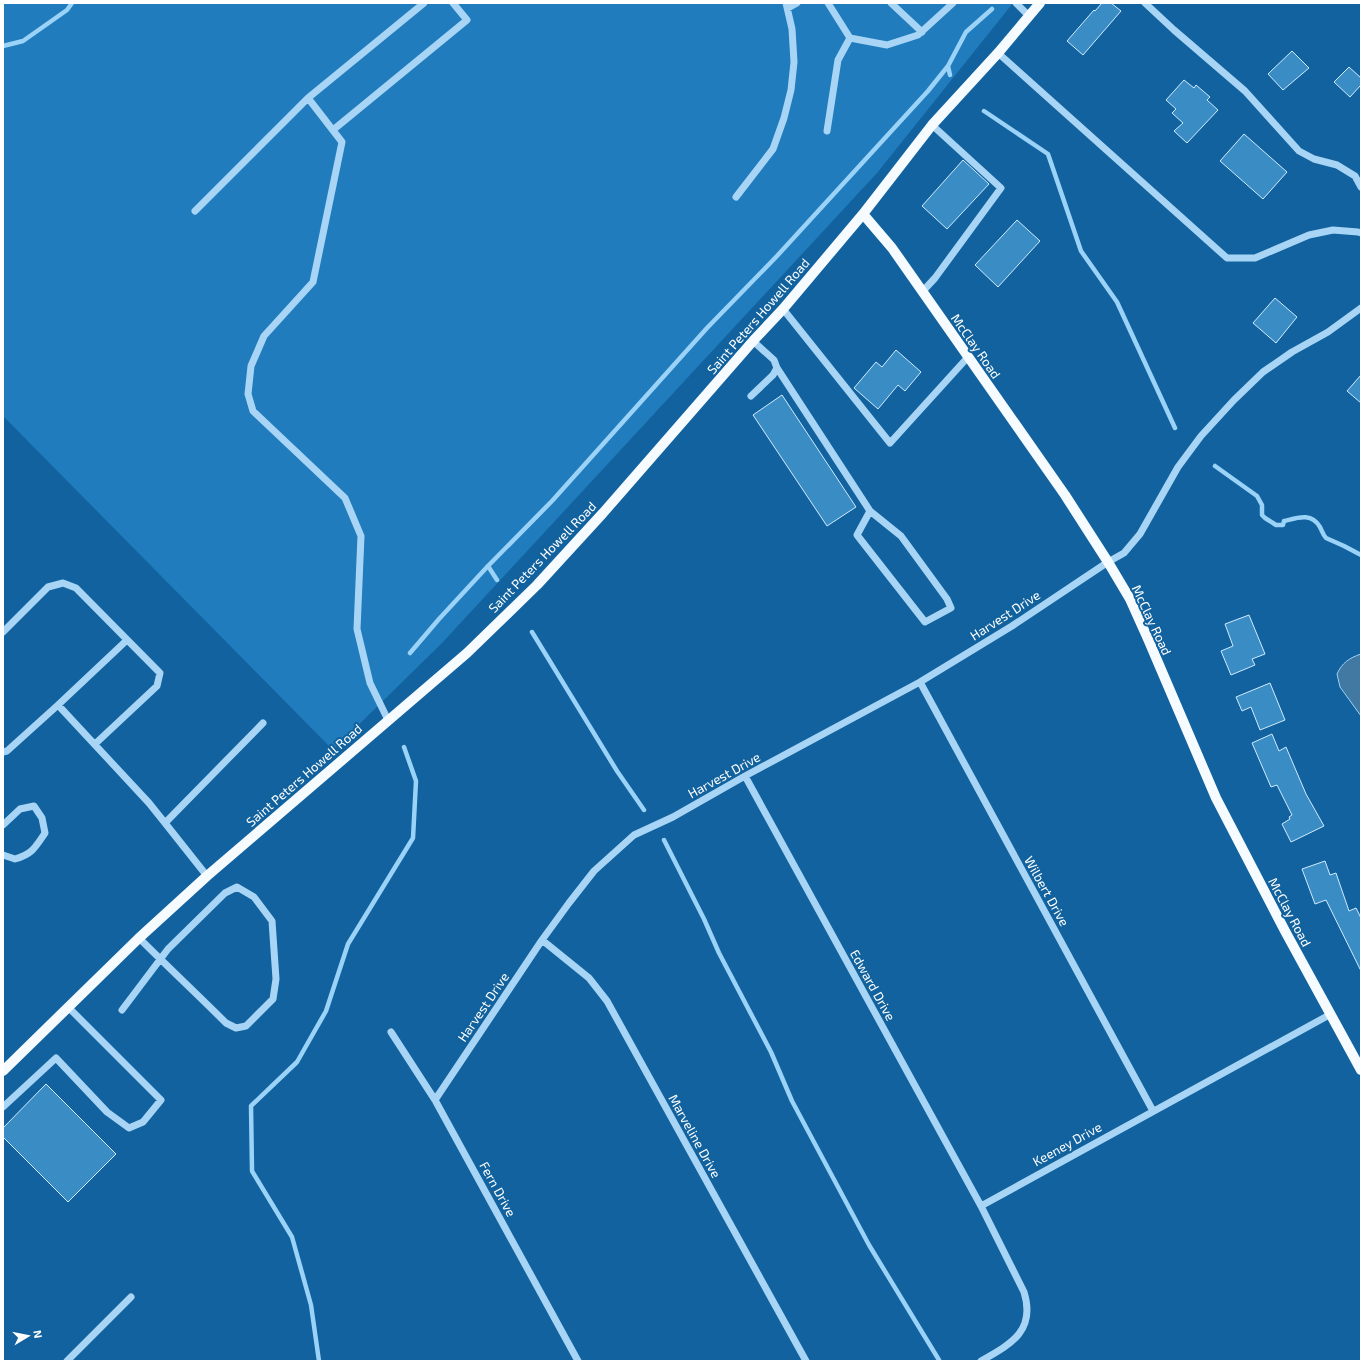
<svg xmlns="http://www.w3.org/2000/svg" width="1364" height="1364" viewBox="0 0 1364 1364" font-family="'Exo 2',sans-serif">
  <rect width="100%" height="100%" fill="#11629e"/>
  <!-- green -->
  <path fill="#207cbc" d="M3,3H1013L877,173L442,643L333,750L3,416Z"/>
  <!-- water -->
  <path fill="#4179a3" stroke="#9ad2f8" d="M1361,654V716L1340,687L1337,674C1342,663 1349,658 1361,654Z"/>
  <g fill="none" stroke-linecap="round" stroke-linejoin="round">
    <!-- stream -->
    <path stroke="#9ad2f8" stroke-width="4.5" d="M3,46L23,41L67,10L72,3
      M948,66L950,75
      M984,111L1048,154L1081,251L1117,302L1175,428
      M1215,466L1257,496L1262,505V515L1265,518L1276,525H1283L1284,521C1297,518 1311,512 1320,527C1322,531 1323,535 1326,538L1344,546L1361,555
      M488,566L497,580
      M532,632L617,771L644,810
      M410,653L439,619L488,566L552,501L707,328L777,256L928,91L948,66L966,32L992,9
      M664,840L704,919L719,953L771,1052L792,1101L869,1245L939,1360
      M319,1361L311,1305L292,1237L252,1171L251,1106L297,1062L326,1011L348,944L413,838L416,781L404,747"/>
  </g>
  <!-- building -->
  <path fill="#3a8cc5" stroke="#d1ebfe" d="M1102,3H1111L1121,11L1083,55L1067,41L1094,10L1095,11Z
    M1292,51L1309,68L1283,90L1268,74Z
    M1349,67L1361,78V85L1350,97L1334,82Z
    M1184,80L1194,88L1196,85L1210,97L1207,100L1218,110L1187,143L1174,131L1183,123L1172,113L1176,109L1166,100Z
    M1244,134L1287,172L1263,199L1220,161Z
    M963,160L989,184L947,229L922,206Z
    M1017,220L1040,241L998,287L975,265Z
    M1275,298L1297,317L1276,343L1253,323Z
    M896,350L921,372L905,391L898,385L878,409L854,388L876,362L882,367Z
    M1361,375V403L1347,391Z
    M782,395L856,507L827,526L753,415Z
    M1249,615L1265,654L1252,659L1255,665L1231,675L1221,651L1233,646L1225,624Z
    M1270,683L1285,720L1260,730L1251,707L1242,711L1236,697Z
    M1272,734L1279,751L1286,747L1306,794L1324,826L1291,842L1282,824L1290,819L1289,817L1292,815L1277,785L1271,787L1252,743Z
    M1325,861L1330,875L1336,873L1349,911L1356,908L1361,918V971L1326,900L1315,904L1302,869Z
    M46,1084L116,1154L68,1202L3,1137V1128Z"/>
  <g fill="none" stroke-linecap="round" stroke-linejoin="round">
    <!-- minor -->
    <path stroke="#a8d5f5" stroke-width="7" d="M828,3L850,38L887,45L918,35L953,3
      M891,3L922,32
      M1016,3L1029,16
      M1145,3L1174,30L1245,91L1299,151L1314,159L1337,165L1355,176L1361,187
      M788,8L797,3
      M998,53L1227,258H1255L1309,235L1333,230L1358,232L1361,233
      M333,130L467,20L453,3
      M827,131L838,60L850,38
      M736,197L773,149L784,118L791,90L794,62L792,29L786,3
      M195,211L308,98
      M922,292L935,278L1001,188L932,125
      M783,309L890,443L968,357
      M777,368L870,511L901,536L947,599L951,608L925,622L857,535L870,511
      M751,396L773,375L777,368L774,360L753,341
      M3,632L48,587L63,583L76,588L160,673L157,686L95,744
      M920,682L1153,1111
      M58,705L127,640
      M388,720L370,683L357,629L361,536L345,498L253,411L248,394L251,366L264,336L313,282L342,142L308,98L424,3
      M3,752L7,751L58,705L149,803L165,823
      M745,776L981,1206L1024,1292C1036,1331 1011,1344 981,1361
      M3,825L20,809L34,806L42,818L45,833C35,848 32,854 15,859L3,855
      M207,876L165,823L263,723
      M542,940L589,978L607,1001L806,1361
      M122,1010L168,949L225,893L237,887L254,897L272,921L276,979L273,999L246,1026L236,1028L226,1023C198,995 168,967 139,938
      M391,1032L435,1100L578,1361
      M435,1100L542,940L569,903L594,871L634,835L673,817L745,776L920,682L1012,626L1108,562L1124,553L1140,534L1178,467L1201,436L1234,400L1263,372L1292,352L1328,332L1361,308
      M3,1107L56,1058L107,1112L129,1128L143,1122L161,1100L68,1007
      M981,1206L1331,1014
      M67,1361L131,1297"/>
    <!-- major -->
    <path stroke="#f6fbff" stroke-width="10" d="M863,214L892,248L1065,495L1108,562L1130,599L1148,639L1216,798L1285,931L1361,1070
      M3,1071L139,938L207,876L467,653L537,585L603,513L753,341L783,309L863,214L932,125L998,53L1040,3"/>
  </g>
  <g text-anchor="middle" stroke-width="4" stroke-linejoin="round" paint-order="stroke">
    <!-- street labels -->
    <g font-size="13" fill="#fff" stroke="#11629e">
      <text transform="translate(758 316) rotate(-49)" y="5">Saint Peters Howell Road</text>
      <text transform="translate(976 346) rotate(55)" y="5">McClay Road</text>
      <text transform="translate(542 557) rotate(-46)" y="5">Saint Peters Howell Road</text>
      <text transform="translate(1005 615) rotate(-33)" y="5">Harvest Drive</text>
      <text transform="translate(1152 620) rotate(65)" y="5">McClay Road</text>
      <text transform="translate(304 775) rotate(-41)" y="5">Saint Peters Howell Road</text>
      <text transform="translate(724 775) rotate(-29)" y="5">Harvest Drive</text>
      <text transform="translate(1047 891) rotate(61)" y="5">Wilbert Drive</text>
      <text transform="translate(1290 912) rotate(62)" y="5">McClay Road</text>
      <text transform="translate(873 985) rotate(61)" y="5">Edward Drive</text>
      <text transform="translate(483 1007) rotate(-56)" y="5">Harvest Drive</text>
      <text transform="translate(695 1136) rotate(61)" y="5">Marveline Drive</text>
      <text transform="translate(1067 1144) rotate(-29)" y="5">Keeney Drive</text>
      <text transform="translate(498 1189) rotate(61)" y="5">Fern Drive</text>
    </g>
  </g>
  <!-- border -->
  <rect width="1364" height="1364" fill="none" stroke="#ffffff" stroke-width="8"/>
  <!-- north arrow -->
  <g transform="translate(28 1336) rotate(80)" stroke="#11629e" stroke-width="3" paint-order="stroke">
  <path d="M0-3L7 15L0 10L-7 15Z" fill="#ffffff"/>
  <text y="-6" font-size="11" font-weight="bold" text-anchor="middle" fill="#ffffff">N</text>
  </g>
</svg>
